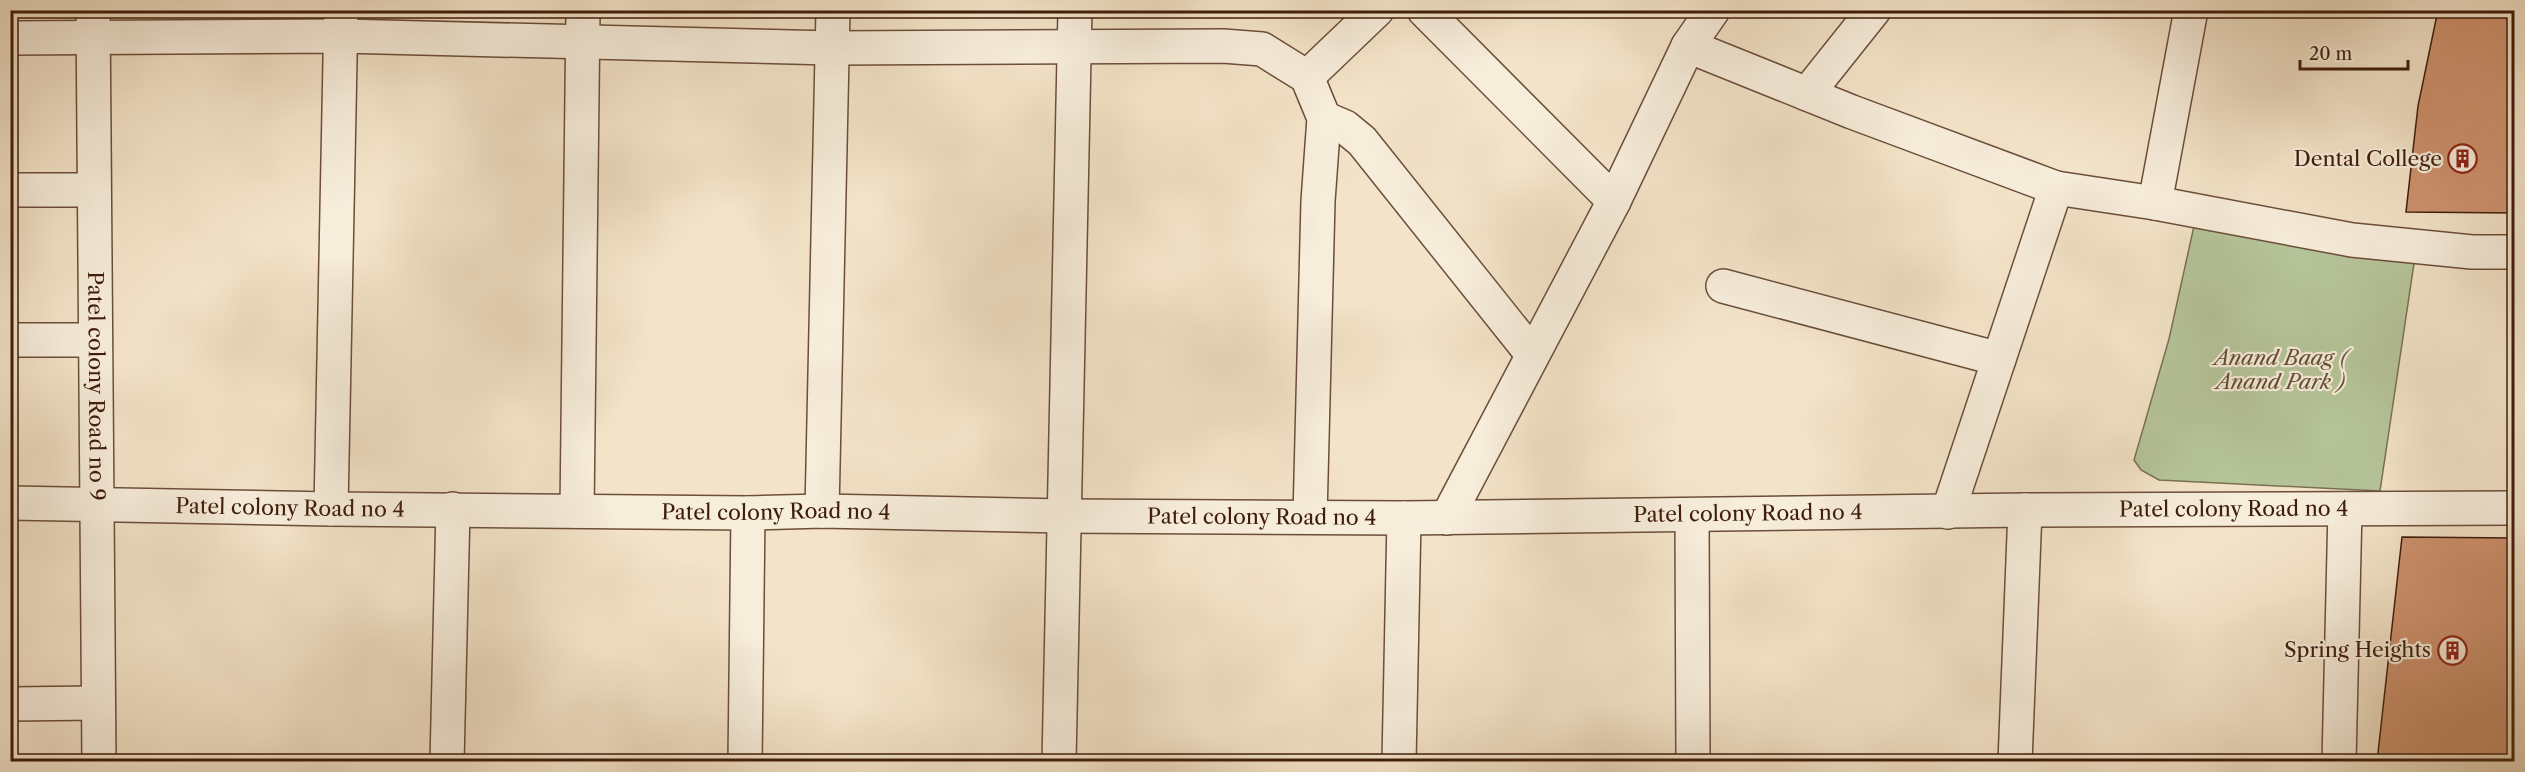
<svg xmlns="http://www.w3.org/2000/svg" width="2525" height="772" viewBox="0 0 2525 772" font-family="'Libre Caslon Text',serif">
  <rect width="100%" height="100%" fill="#f3e3c8"/>
  <filter id="stains"><feTurbulence type="fractalNoise" baseFrequency=".00333" numOctaves="4"/><feColorMatrix values="0 0 0 0 .2 0 0 0 0 .09 0 0 0 0 .02 0 0 0 .5 -.17"/></filter>
  <radialGradient id="worn" r=".72"><stop offset=".6" stop-color="#630" stop-opacity="0"/><stop offset="1" stop-color="#630" stop-opacity=".3"/></radialGradient>
  <!-- green -->
  <path fill="#b6c59a" stroke="#7a7152" stroke-width="1.5" d="M2196,217L2416,250L2380,491L2159,480L2141,470L2134,460L2169,339Z"/>
  <!-- building -->
  <path fill="#ce926f" stroke="#3f1d0b" stroke-width="1.5" d="M2438,10H2514V213L2406,212L2418,106Z
    M2402,537L2514,538V762H2377Z"/>
  <g fill="none" stroke-linecap="round" stroke-linejoin="round">
    <defs>
      <g id="minor">
        <path id="s1" d="M93,10L99,762"/>
        <path d="M1424,10L1614,201"/>
        <path d="M10,38L341,36L832,48L1223,46L1262,49L1307,77L1324,118L1318,201L1310,517"/>
        <path d="M1688,46L1852,112L2056,188L2155,203L2352,240L2472,252H2514"/>
        <path d="M1307,77L1377,10"/>
        <path d="M1807,94L1874,10"/>
        <path d="M1324,118L1345,127L1362,141L1532,354"/>
        <path d="M10,190H94"/>
        <path d="M2155,203L2191,10"/>
        <path d="M1723,286L1999,359"/>
        <path d="M10,340H95"/>
        <path id="s2" d="M10,503L331,509L748,513L822,511L1063,516L1404,518L2025,510L2514,508"/>
        <path d="M331,509L341,10"/>
        <path d="M577,511L583,10"/>
        <path d="M822,511L833,10"/>
        <path d="M1948,512L2056,188"/>
        <path d="M1692,516L1693,762"/>
        <path d="M1447,518L1614,201L1688,46L1713,10"/>
        <path d="M10,704L97,703"/>
        <path d="M447,762L453,509"/>
        <path d="M745,762L748,513"/>
        <path d="M1059,762L1075,10"/>
        <path d="M1399,762L1404,518"/>
        <path d="M2015,762L2025,510"/>
        <path d="M2339,762L2345,509"/>
      </g>
    </defs>
    <!-- minor casing -->
    <use href="#minor" stroke="#6c4e3a" stroke-width="36"/>
    <!-- minor -->
    <use href="#minor" stroke="#f7eddb" stroke-width="33"/>
  </g>
  <!-- icons -->
  <defs>
    <symbol id="building-ring" viewBox="-11 -11 22 22"><circle r="9.5" fill="#f7eddb" stroke="#8f2418" stroke-width="1.5"/><path d="M-4-6H4V6H1V3H-1V6H-4ZM-2.5-4.3h1.7v1.8h-1.7ZM.8-4.3h1.7v1.8H.8ZM-2.5-1h1.7V.8h-1.7ZM.8-1h1.7V.8H.8Z" fill="#8f2418"/></symbol>
  </defs>
  <g fill-rule="evenodd">
    <use href="#building-ring" x="2446" y="142" width="33" height="33"/>
    <use href="#building-ring" x="2436" y="634" width="33" height="33"/>
  </g>
  <g text-anchor="middle" stroke-width="4.5" stroke-linejoin="round" paint-order="stroke">
    <!-- poi labels -->
    <g font-size="21" fill="#3f1d0b" stroke="#f7eddb" text-anchor="end">
      <text x="2442" y="166">Dental College</text>
      <text x="2431" y="657">Spring Heights</text>
    </g>
    <!-- park labels -->
    <g font-size="21" font-style="italic" fill="#634f36" stroke="#f7eddb">
      <text x="2281" y="365">Anand Baag (<tspan x="2281" dy="24">Anand Park )</tspan></text>
    </g>
    <!-- street labels -->
    <g font-size="21" fill="#3f1d0b" stroke="#f7eddb">
      <text dy="7" stroke="none"><textPath href="#s1" startOffset="376">Patel colony Road no 9</textPath></text>
      <text dy="7" stroke="none"><textPath href="#s2" startOffset="280">Patel colony Road no 4</textPath></text>
      <text dy="7" stroke="none"><textPath href="#s2" startOffset="2224">Patel colony Road no 4</textPath></text>
      <text dy="7" stroke="none"><textPath href="#s2" startOffset="766">Patel colony Road no 4</textPath></text>
      <text dy="7" stroke="none"><textPath href="#s2" startOffset="1738">Patel colony Road no 4</textPath></text>
      <text dy="7" stroke="none"><textPath href="#s2" startOffset="1252">Patel colony Road no 4</textPath></text>
    </g>
  </g>
  <!-- margin -->
  <rect width="2525" height="772" fill="none" stroke="#f3e3c8" stroke-width="36"/>
  <rect x="12" y="12" width="2501" height="748" fill="none" stroke="#3f1d0b" stroke-width="3"/>
  <rect x="18" y="18" width="2489" height="736" fill="none" stroke="#3f1d0b" stroke-width="1.5"/>
  <!-- scale -->
  <path d="M2300 60v9h108v-9" fill="none" stroke="#3f1d0b" stroke-width="3"/>
  <text x="2309" y="60" font-size="18" fill="#3f1d0b" stroke="#f7eddb" stroke-width="4.5" paint-order="stroke">20 m</text>
  <rect width="100%" height="100%" filter="url(#stains)"/>
  <rect width="100%" height="100%" fill="url(#worn)"/>
</svg>
